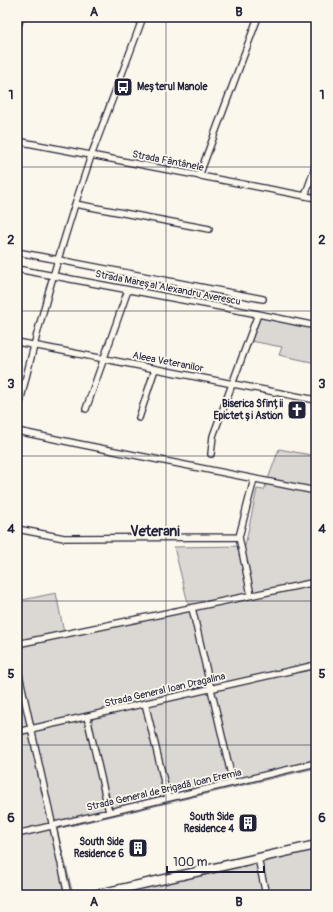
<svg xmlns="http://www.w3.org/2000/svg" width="333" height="912" font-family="Pangolin,sans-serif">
<rect width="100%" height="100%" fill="#fbf7ec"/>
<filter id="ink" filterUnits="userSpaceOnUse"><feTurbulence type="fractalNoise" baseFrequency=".025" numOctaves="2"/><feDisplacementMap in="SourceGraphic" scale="8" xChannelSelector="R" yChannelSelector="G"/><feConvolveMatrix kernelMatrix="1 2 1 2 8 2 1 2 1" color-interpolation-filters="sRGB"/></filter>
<g filter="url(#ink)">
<!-- green -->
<path fill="#dbd8d3" stroke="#7e7d87" d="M 260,317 L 316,329 L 316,363 L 279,355 L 282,347 L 251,341 Z
M 279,449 L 316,456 L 316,768 L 57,829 L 73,895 L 316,841 L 316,895 L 17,895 L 17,601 L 56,593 L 64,633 L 189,607 L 174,547 L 245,546 L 257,489 L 264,490 Z"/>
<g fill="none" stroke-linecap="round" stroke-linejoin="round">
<defs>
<path id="minor" d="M 17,29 L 21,17
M 17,141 L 316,198
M 199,176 L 258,17
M 305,196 L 316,165
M 75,204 L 209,229
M 17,252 L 263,299
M 17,269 L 258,314 L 316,326
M 17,342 L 316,400
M 86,409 L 128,290
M 17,415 C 37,328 62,241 91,156 C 108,110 126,64 143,17
M 139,418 L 155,369
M 17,431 L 79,444 L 316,491
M 211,454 L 213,436 L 258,314
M 17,529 L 64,538 L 239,537
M 251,595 L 239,537 L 254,479
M 192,608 L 233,783
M 17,644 L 316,582
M 17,665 L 68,895
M 145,703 L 168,798
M 87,717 L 109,812
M 17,732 L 316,665
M 17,834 L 316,763
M 258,858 L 266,895"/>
<path id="secondary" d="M 94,895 L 316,845"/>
</defs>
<!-- minor casing -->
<use href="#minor" stroke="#22223b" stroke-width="8"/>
<!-- secondary casing -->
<use href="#secondary" stroke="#22223b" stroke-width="11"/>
<!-- minor -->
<use href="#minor" stroke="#fbf7ec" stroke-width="5.5"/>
<!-- secondary -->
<use href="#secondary" stroke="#fbf7ec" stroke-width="8"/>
</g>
</g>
<!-- grid -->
<path fill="none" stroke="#22223b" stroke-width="1" stroke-opacity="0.55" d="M 166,17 L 166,895M 17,167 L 316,167M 17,311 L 316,311M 17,456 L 316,456M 17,601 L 316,601M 17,745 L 316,745"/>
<!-- icons -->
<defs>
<symbol id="bus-square" viewBox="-11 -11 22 22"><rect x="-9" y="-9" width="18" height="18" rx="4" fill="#22223b" stroke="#fbf7ec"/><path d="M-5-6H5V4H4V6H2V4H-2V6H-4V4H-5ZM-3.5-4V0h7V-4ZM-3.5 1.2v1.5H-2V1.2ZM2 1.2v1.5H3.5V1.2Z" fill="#fff"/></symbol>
<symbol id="church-square" viewBox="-11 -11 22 22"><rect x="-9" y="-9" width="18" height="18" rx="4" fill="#22223b" stroke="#fbf7ec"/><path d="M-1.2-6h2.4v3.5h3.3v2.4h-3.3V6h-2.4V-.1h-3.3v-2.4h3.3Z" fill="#fff"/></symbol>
<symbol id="building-square" viewBox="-11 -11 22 22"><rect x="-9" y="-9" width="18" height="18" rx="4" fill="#22223b" stroke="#fbf7ec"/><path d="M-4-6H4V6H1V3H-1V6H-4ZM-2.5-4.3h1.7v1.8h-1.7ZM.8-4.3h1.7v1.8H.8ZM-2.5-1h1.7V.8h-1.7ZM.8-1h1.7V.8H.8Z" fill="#fff"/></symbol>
</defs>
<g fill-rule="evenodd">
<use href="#bus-square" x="112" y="76" width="22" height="22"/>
<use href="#church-square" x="286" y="399" width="22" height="22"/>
<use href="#building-square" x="237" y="812" width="22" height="22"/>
<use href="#building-square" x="127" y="837" width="22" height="22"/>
</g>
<g text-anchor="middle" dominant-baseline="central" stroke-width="3.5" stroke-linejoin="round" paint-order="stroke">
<!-- poi labels -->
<g font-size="10" font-weight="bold" fill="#22223b" stroke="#fbf7ec" text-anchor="end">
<text x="137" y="87" text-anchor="start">Meșterul Manole</text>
<text x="283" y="404">Biserica Sfinții<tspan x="283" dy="12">Epictet și Astion</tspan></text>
<text x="234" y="817">South Side<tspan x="234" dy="12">Residence 4</tspan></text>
<text x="124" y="842">South Side<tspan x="124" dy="12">Residence 6</tspan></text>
</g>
<!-- street labels -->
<g font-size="10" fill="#22223b" stroke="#fbf7ec">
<text transform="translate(168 161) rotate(11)">Strada Fântânele</text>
<text transform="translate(168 288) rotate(11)">Strada Mareșal Alexandru Averescu</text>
<text transform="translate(168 362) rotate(11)">Aleea Veteranilor</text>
<text transform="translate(165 690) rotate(-13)">Strada General Ioan Dragalina</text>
<text transform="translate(164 790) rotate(-13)">Strada General de Brigadă Ioan Eremia</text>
</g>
<!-- district labels -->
<g font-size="14" font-weight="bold" fill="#22223b" stroke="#fbf7ec">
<text x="155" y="531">Veterani</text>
</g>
</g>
<!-- margin -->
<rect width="333" height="912" fill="none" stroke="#fbf7ec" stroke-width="44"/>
<!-- scale -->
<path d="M167 866v6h97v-6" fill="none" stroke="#22223b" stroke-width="2"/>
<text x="173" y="866" font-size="12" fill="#22223b" stroke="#fbf7ec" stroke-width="3" paint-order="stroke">100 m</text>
<rect x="22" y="22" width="289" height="868" fill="none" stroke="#22223b" stroke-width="1.5"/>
<g font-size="13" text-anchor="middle" font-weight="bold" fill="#22223b">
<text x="94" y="16">A</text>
<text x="239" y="16">B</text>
<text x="11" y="99">1</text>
<text x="322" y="99">1</text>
<text x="11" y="244">2</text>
<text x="322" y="244">2</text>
<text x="11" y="388">3</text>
<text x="322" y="388">3</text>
<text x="11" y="533">4</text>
<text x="322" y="533">4</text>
<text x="11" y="678">5</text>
<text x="322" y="678">5</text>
<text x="11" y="822">6</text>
<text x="322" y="822">6</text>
<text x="94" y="906">A</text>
<text x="239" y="906">B</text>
</g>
</svg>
